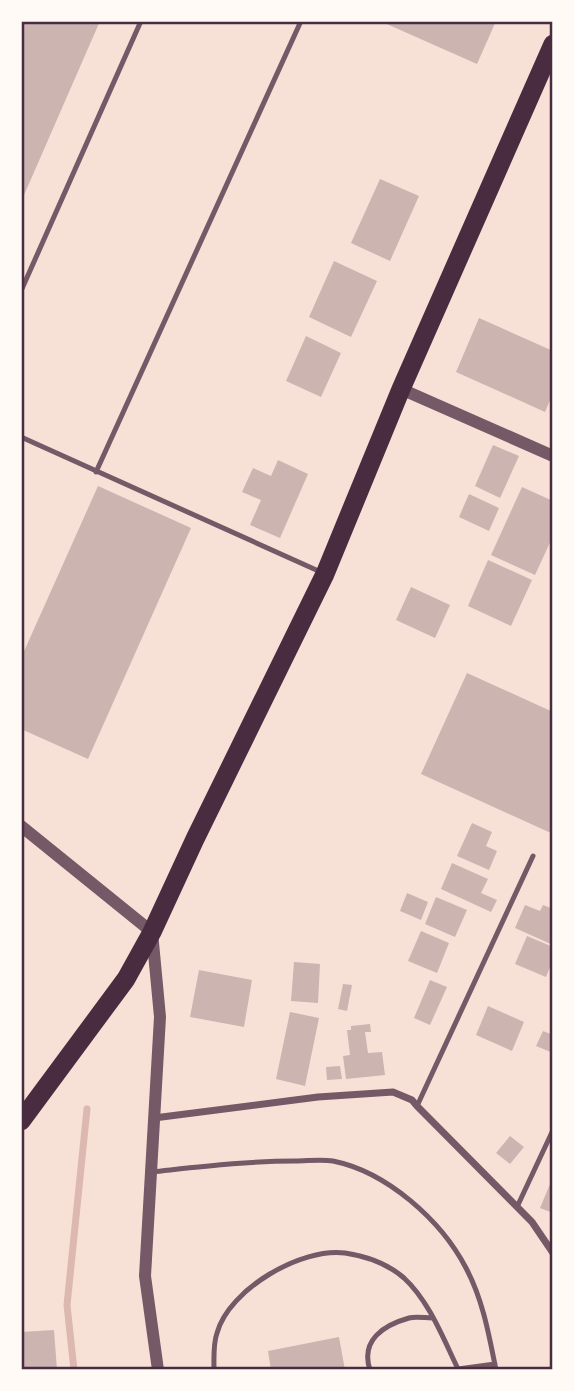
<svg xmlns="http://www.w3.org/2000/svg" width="574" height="1391" font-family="'Fira Sans',sans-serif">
<rect width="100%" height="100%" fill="#f7e1d7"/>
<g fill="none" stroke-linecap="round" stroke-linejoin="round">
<!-- stream -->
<path stroke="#dcb8b0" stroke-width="7" d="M 74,1370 L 67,1305 L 87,1109"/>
</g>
<!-- building -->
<path fill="#ccb4b1" d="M 21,21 L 100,21 L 21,202 Z
M 380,21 L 496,21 L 477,64 Z
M 380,179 L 419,196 L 390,261 L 351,243 Z
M 334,261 L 377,281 L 351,337 L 309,317 Z
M 479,318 L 553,351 L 553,393 L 545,412 L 456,372 Z
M 306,336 L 341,353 L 321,397 L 286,381 Z
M 493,445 L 519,456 L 500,498 L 475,486 Z
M 278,460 L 308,474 L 280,538 L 250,525 L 261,500 L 242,492 L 253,468 L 271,476 Z
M 98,486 L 191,528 L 88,759 L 21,729 L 21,658 Z
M 522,487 L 553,501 L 553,536 L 535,575 L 491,555 Z
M 469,494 L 499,508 L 489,531 L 459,517 Z
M 488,560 L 532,580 L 511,626 L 468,606 Z
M 411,587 L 450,605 L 435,638 L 396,620 Z
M 467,673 L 553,712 L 553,834 L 421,774 Z
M 472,823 L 492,832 L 486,846 L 497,851 L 489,870 L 457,856 Z
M 452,863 L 488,879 L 481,893 L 497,900 L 491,912 L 441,889 Z
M 407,893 L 428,902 L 421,920 L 400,911 Z
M 436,897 L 467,910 L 455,937 L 425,924 Z
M 525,905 L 540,911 L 543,905 L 553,909 L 553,945 L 515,928 Z
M 421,931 L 449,943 L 437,973 L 408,961 Z
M 527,936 L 553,947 L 553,960 L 546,977 L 515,964 Z
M 294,962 L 320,964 L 318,1003 L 291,1001 Z
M 199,970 L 252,980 L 244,1027 L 190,1017 Z
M 430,980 L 447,987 L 430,1025 L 414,1018 Z
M 343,984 L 352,985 L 347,1011 L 338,1009 Z
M 488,1006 L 524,1022 L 512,1051 L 476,1035 Z
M 290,1012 L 319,1018 L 305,1086 L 276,1079 Z
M 370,1024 L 371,1032 L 365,1032 L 368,1053 L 382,1052 L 385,1075 L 346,1079 L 343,1056 L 350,1055 L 347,1030 L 351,1030 L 351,1026 Z
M 543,1031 L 553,1035 L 553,1053 L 536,1046 Z
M 340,1066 L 342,1079 L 327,1080 L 326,1067 Z
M 510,1136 L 524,1147 L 510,1164 L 496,1153 Z
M 553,1177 L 553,1213 L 540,1208 Z
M 54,1330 L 57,1370 L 21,1370 L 21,1332 Z
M 339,1337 L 345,1370 L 271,1370 L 268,1351 Z"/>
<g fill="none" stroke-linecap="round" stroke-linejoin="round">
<!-- service -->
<path stroke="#755966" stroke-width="5" d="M 21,291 L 141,21
M 21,437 L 323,573
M 96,472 L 301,21
M 417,1106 L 533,856
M 152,1172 C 199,1167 247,1161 295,1161 C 307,1161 321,1159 333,1161 C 387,1172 441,1220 466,1268 C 483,1300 489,1335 496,1370
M 517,1207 L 553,1130
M 214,1370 C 214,1359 213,1344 217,1333 C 229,1289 302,1247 345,1253 C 365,1256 388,1264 404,1278 C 429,1301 443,1338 458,1369 L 495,1364
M 370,1370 C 360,1340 384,1325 409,1318 C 416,1316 425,1318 432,1318"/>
<!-- minor -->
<path stroke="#755966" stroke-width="7" d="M 154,1118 L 318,1097 L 393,1092 L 412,1100 L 417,1106 L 532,1222 L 553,1253"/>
<!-- tertiary -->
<path stroke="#755966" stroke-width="12" d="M 401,389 L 553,456
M 21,826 L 152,932 L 160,1017 L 145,1276 L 158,1370"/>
<!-- trunk -->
<path stroke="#4a2c40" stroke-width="19" d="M 21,1121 L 126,979 L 152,932 L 195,839 L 325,574 L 401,389 L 553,44"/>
</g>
<!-- border -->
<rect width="574" height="1391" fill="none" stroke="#fffaf5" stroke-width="46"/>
<rect x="23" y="23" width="528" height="1345" fill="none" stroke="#4a2c40" stroke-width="2.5"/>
</svg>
